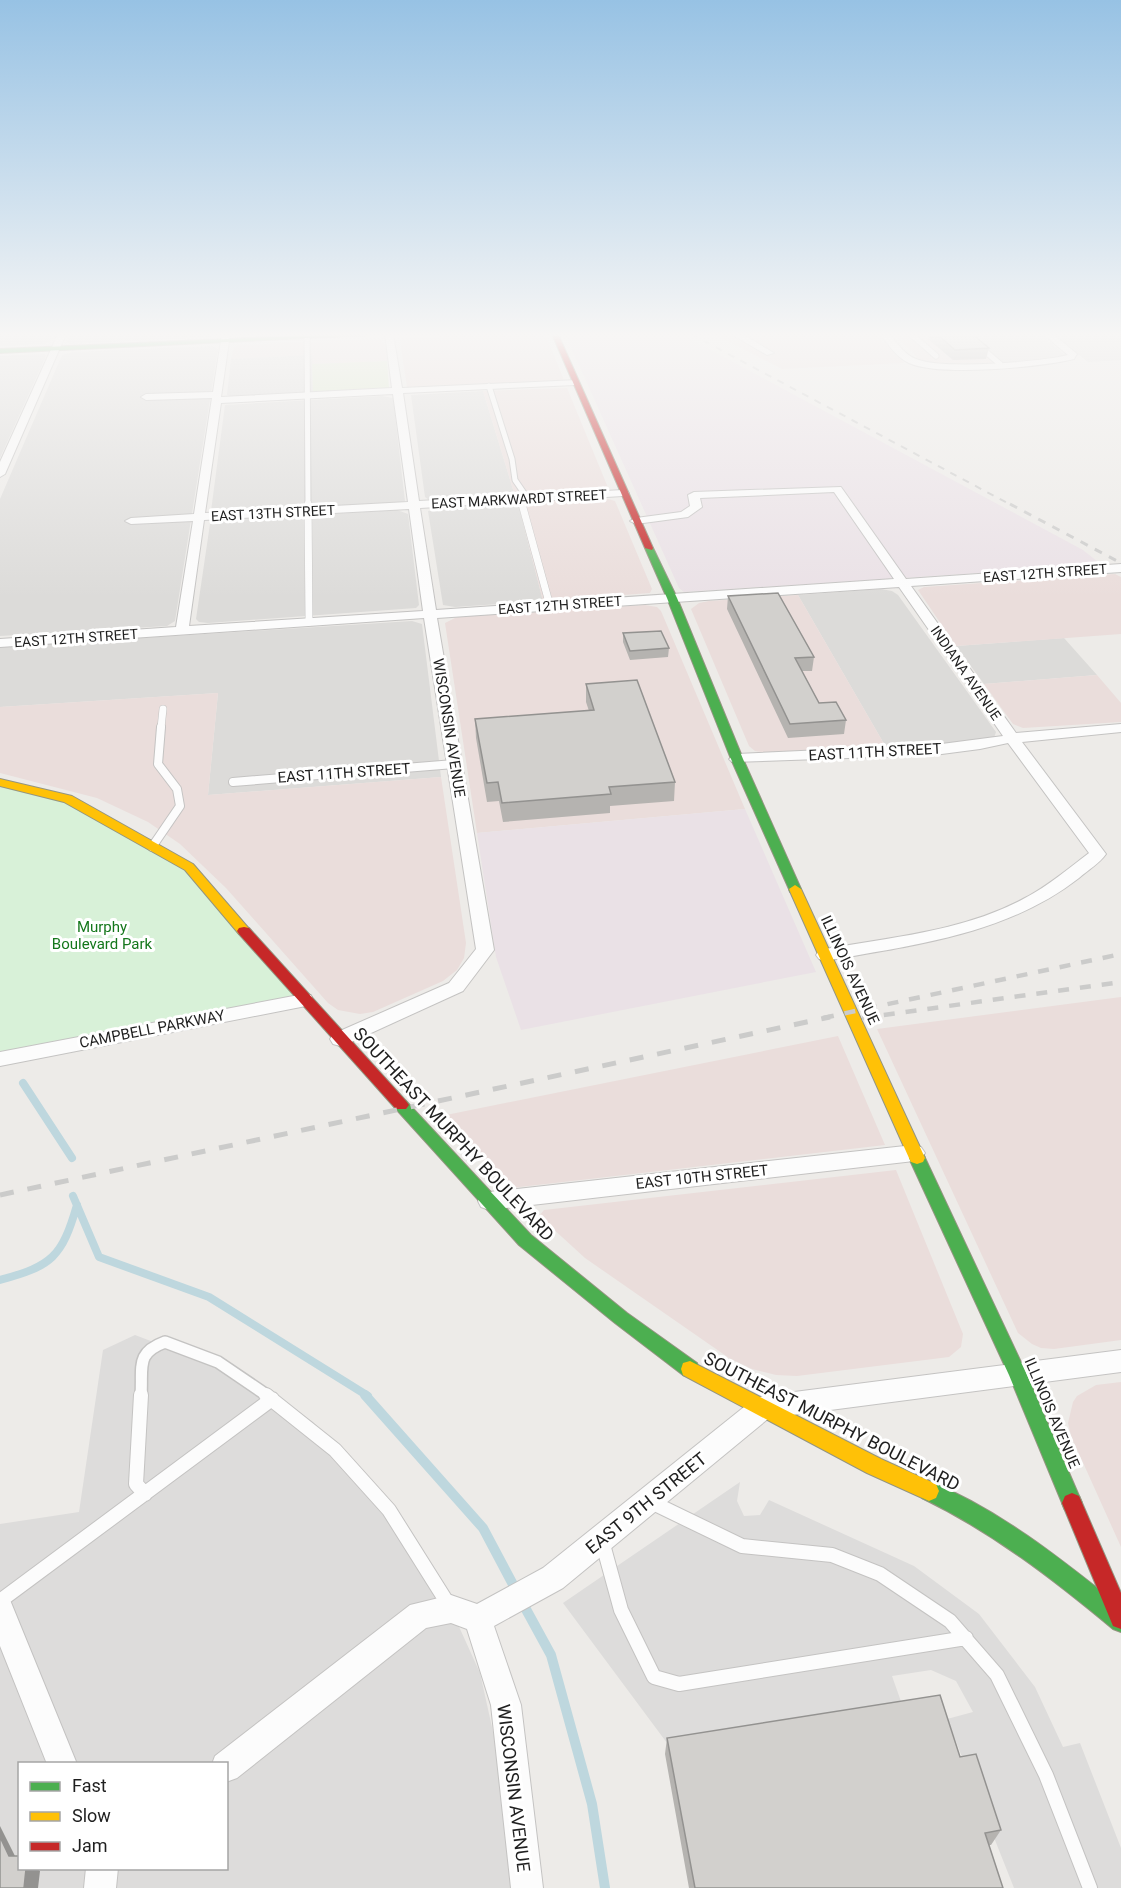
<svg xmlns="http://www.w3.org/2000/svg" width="1121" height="1888" font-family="Roboto,sans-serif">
<rect width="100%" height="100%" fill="#edebe8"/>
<!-- residential -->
<path fill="#dcdbd9" d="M 0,334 L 56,334 L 53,340 L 44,344 L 0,346 Z
M 70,334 L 219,334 L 211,337 L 70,344 L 66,342 Z
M 968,334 L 1040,334 L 1065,355 L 1055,359 L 1002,363 Z
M 1053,334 L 1121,334 L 1121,360 L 1088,362 Z
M 212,346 L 218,349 L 175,621 L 167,626 L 0,636 L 0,499 L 62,355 L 73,352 Z
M 44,354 L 46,356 L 0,458 L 0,356 Z
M 483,391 L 515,496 L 429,500 L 425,497 L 411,395 Z
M 382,396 L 393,398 L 405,501 L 398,503 L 216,513 L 211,511 L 225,405 Z
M 518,503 L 543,601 L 455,607 L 443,605 L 428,511 Z
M 397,510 L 408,514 L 419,605 L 416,608 L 208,623 L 199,622 L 196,619 L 210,524 L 220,521 Z
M 881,589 L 892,591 L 898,595 L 996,732 L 994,738 L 971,743 L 887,749 L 798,595 Z
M 412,621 L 422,624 L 441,777 L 208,795 L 218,693 L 0,707 L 0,647 Z
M 1064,638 L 1097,675 L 984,684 L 956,646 Z"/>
<!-- commercial -->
<path fill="#eadddb" d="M 479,334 L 545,334 L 564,380 L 407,387 L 401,348 L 402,339 Z
M 714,334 L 876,334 L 904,363 L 782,369 Z
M 890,334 L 968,334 L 1002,363 L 934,365 L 915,359 L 917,357 L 899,339 Z
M 378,339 L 382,340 L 386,348 L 387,361 L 312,364 L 312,355 L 231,359 L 234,347 L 240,345 Z
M 567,388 L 609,490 L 515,496 L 483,391 Z
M 605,498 L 615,501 L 652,589 L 650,593 L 543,601 L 518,503 Z
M 1115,574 L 1121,577 L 1121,634 L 956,646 L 918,590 L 924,587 Z
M 798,595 L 887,749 L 768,753 L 755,751 L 749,746 L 691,609 L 699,603 L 709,601 Z
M 645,605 L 657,607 L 661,611 L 745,809 L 477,833 L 445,623 L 457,617 Z
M 1097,675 L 1121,703 L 1121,722 L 1023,728 L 1013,724 L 984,684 Z
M 218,693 L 208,795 L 441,777 L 466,943 L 464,958 L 457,970 L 443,981 L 373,1012 L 360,1014 L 338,1010 L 328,1003 L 226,888 L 180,844 L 148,822 L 97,798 L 0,773 L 0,707 Z
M 1121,997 L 1121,1340 L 1054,1349 L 1041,1348 L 1032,1344 L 1018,1333 L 877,1029 Z
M 838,1036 L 885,1145 L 511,1188 L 446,1115 Z
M 896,1170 L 963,1334 L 961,1347 L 949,1357 L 797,1376 L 776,1375 L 752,1369 L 729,1358 L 585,1258 L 539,1216 L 544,1210 Z
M 1121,1382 L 1121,1547 L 1071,1436 L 1068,1423 L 1073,1402 L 1077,1396 L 1096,1385 Z"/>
<!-- industrial -->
<path fill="#eae1e6" d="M 565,334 L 681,334 L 1083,550 L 1102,565 L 684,592 L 679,588 Z
M 745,809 L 816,972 L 521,1030 L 496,957 L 477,833 Z"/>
<!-- religious -->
<path fill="#dbdad9" d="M 312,355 L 313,393 L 234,397 L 227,395 L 231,359 Z"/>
<!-- grass -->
<path fill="#dae8c9" d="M 387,361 L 389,388 L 313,393 L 312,364 Z"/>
<!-- park -->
<path fill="#d8f1d8" d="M 0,782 L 68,799 L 189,867 L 304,1000 L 0,1059 Z"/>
<!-- parking -->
<path fill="#dddcdb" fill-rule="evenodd" d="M 135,1335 L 258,1382 L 313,1422 L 397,1512 L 451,1609 L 480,1673 L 521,1858 L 524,1888 L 0,1888 L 0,1524 L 79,1512 L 103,1350 ZM 20,1764 L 226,1764 L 226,1868 L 20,1868 Z
M 740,1482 L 737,1501 L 744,1516 L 760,1515 L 769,1500 L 914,1566 L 979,1614 L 1035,1687 L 1063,1747 L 1080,1743 L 1121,1848 L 1121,1888 L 1014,1888 L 947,1719 L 973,1712 L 956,1681 L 931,1670 L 892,1676 L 904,1710 L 667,1743 L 563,1603 Z"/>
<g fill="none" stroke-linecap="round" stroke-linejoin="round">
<!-- stream-far1 -->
<path stroke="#bed7de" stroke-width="8" d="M 23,1083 L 72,1158
M 73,1196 L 99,1257 L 209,1297 L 368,1396
M 0,1280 C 52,1266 62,1257 77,1205"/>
<!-- stream -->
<path stroke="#bed7de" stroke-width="10" d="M 365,1395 L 483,1528 L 517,1592
M 522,1602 L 551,1655 L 592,1804 L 605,1888"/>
<defs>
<path id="lane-far4" d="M 307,334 L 308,506
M 911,334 L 936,356
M 965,334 L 1000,364
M 489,386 L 512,459 L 515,480 L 528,499
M 521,499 L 523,506"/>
<path id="lane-far3" d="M 308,504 L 309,622
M 522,504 L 550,606
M 161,728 L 163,709"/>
<path id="lane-far2" d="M 233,782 L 454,764
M 152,847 L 180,806 L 177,789 L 158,764 L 161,727"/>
<path id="lane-far1" d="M 141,1396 C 143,1367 135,1353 165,1342 L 218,1362 L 268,1396"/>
<path id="lane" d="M 141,1395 L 136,1484 L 145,1494
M 266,1395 L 335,1450 L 389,1510 L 450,1607
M 651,1502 L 742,1546 L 832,1555 L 880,1574 L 950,1621 L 997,1675 L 1046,1775 L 1090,1888
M 598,1544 L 604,1548 L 621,1610 L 654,1677 L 679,1684 L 966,1638
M 0,1601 L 272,1399"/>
<path id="street" d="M 58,334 L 66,334 L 5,474 L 0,477 L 0,462 Z
M 222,334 L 230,334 L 221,397 L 392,388 L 385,334 L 393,334 L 402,388 L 578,380 L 578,384 L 575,385 L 403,393 L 419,501 L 623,490 L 629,493 L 623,496 L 420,508 L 436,610 L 894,579 L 834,492 L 700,498 L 702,507 L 688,517 L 636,524 L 630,521 L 636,518 L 681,512 L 690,506 L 688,495 L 694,492 L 841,487 L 906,579 L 1121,564 L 1121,572 L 911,586 L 1016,733 L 1121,724 L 1121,732 L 1022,742 L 1106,854 C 1100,863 1088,870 1079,878 C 1006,935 913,945 825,961 L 819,959 L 816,955 L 819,951 L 825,949 C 892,937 965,931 1025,898 C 1048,886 1068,869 1089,853 L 1008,743 L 980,749 L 934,755 L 732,762 L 729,759 L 737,754 L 934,745 L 1003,736 L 899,587 L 437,618 L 494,950 L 463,991 L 347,1044 L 340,1046 L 333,1044 L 330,1039 L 333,1034 L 449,983 L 476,949 L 424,618 L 0,647 L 0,639 L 176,627 L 193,521 L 131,524 L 125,521 L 131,518 L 194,514 L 212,398 L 146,400 L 141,397 L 146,394 L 213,392 ZM 393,394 L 408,502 L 205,513 L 221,403 ZM 409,509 L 423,611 L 189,626 L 204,520 Z
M 731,334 L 742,334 L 774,353 L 767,355 Z
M 880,334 L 889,334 C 897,343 905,355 916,359 C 941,370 1040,362 1068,355 L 1043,334 L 1053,334 L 1077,354 L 1074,359 C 1041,367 940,377 909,363 C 897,358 888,344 880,334 Z
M 304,994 L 311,995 L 313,1000 L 311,1005 L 0,1066 L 0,1052 Z
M 914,1145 L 921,1147 L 925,1153 L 921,1159 L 914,1161 L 489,1210 L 481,1207 L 478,1201 L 481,1195 L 489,1192 Z
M 1121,1350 L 1121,1372 L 769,1418 L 563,1588 L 494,1626 L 521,1705 L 543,1888 L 511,1888 L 491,1705 L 467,1629 L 451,1623 L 426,1628 L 237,1778 L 226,1782 L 226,1764 L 212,1764 L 215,1756 L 410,1605 L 451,1595 L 477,1604 L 543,1568 L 754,1399 L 763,1396 Z
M 0,1596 L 10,1600 L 77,1764 L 47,1764 L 0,1646 Z
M 86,1868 L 118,1868 L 116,1888 L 84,1888 Z"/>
<path id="fast" d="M 338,334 L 389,334 L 0,353 L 0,349 Z
M 649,545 L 653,548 L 677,598 L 743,759 L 801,889 L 800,892 L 790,892 L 789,889 L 731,759 L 667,598 L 645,548 Z
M 401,1099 L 406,1101 L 531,1235 L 627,1313 L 697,1363 L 699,1369 L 697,1375 L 690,1377 L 683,1375 L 615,1323 L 519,1245 L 396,1109 L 393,1105 L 396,1101 Z
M 917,1152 L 923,1154 L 925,1158 L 1027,1375 L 1082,1503 L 1079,1510 L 1072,1513 L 1065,1510 L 1009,1375 L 909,1158 L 911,1154 Z
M 929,1481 C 1000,1510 1062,1560 1121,1607 L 1121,1632 L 1113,1629 C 1053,1579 992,1532 922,1498 L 919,1491 L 922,1484 Z"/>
<path id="slow" d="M 0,779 L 72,796 L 193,864 L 251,931 L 249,934 L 239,934 L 185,870 L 64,802 L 0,786 Z
M 795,885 L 801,889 L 925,1158 L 923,1162 L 917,1164 L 911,1162 L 909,1158 L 789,889 Z
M 690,1361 L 881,1459 L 936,1484 L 939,1491 L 936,1498 L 929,1501 L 867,1473 L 683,1375 L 681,1369 L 683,1363 Z"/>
<path id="jam" d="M 552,334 L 558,334 L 653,548 L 652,550 L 645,548 Z
M 244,927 L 249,928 L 406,1101 L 409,1105 L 406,1109 L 396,1109 L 239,934 L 237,931 L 239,928 Z
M 1072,1493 L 1079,1496 L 1121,1593 L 1121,1629 L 1113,1626 L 1062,1503 L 1065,1496 Z"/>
</defs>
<!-- lane-far4 casing -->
<use href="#lane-far4" stroke="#c4c3c2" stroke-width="7"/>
<!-- lane-far3 casing -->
<use href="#lane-far3" stroke="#c4c3c2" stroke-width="8"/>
<!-- lane-far2 casing -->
<use href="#lane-far2" stroke="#c4c3c2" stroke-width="10"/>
<!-- lane-far1 casing -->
<use href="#lane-far1" stroke="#c4c3c2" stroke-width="14"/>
<!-- lane casing -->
<use href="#lane" stroke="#c4c3c2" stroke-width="16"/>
<!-- street casing -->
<use href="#street" stroke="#c4c3c2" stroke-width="2"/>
<!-- fast casing -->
<use href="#fast" stroke="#949581" stroke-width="2"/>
<!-- slow casing -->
<use href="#slow" stroke="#949581" stroke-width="2"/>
<!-- jam casing -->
<use href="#jam" stroke="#949581" stroke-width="2"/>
<!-- lane-far4 -->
<use href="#lane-far4" stroke="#fcfcfc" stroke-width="5"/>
<!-- lane-far3 -->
<use href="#lane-far3" stroke="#fcfcfc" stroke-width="7"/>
<!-- lane-far2 -->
<use href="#lane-far2" stroke="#fcfcfc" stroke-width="8"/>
<!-- lane-far1 -->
<use href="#lane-far1" stroke="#fcfcfc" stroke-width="11"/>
<!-- lane -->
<use href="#lane" stroke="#fcfcfc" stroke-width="14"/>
<!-- street -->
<use href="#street" fill="#fcfcfc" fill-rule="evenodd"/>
<!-- fast -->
<use href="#fast" fill="#4caf50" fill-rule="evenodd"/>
<!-- slow -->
<use href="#slow" fill="#ffc107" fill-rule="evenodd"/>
<!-- jam -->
<use href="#jam" fill="#c62828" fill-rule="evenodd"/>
<!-- rail-far3 -->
<path stroke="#cbcbca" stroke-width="2" stroke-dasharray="7 7" stroke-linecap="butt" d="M 691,334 L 1013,506"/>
<!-- rail-far2 -->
<path stroke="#cbcbca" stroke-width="3" stroke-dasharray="8 8" stroke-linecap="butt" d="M 1010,504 L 1121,563"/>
<!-- rail-far1 -->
<path stroke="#cbcbca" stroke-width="4.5" stroke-dasharray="11 11" stroke-linecap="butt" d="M 823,1018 L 1121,954
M 862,1018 L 1121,982"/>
<!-- rail -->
<path stroke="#cbcbca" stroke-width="5" stroke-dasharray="14 14" stroke-linecap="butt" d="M 862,1018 L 872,1017
M 0,1195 L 830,1017"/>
</g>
<!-- wall -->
<path fill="#b5b3b0" d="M 929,334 L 972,334 L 989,348 L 986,359 L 953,360 L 928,339 Z
M 728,596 L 814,657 L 812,671 L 802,671 L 819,703 L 846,720 L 844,734 L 788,738 L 727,609 Z
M 623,633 L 669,648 L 668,657 L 630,660 L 623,642 Z
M 586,684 L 675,782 L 674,801 L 610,806 L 610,813 L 503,822 L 499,801 L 487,802 L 476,738 L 475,719 L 589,711 L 586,702 Z
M 667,1738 L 960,1757 L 1001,1830 L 991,1845 L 989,1845 L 1003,1888 L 689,1888 L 665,1754 Z"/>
<!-- shaded-wall -->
<path fill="#939290" d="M 0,1826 L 20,1866 L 9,1856 L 0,1837 Z
M 26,1869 L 37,1869 L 40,1871 L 38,1888 L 24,1888 Z"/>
<!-- building -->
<path fill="#d2d0cd" stroke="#939290" stroke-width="1.5" d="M 937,334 L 972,334 L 989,348 L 955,350 Z
M 778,593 L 814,657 L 795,658 L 819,703 L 836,702 L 846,720 L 790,724 L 728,596 Z
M 661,631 L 669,648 L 630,651 L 623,633 Z
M 637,680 L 675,782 L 609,787 L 611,794 L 502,803 L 498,782 L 487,783 L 475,719 L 594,710 L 586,684 Z
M 940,1695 L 960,1757 L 976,1754 L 1001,1830 L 985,1833 L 1003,1888 L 695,1888 L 667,1738 Z
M 0,1837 L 9,1856 L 20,1856 L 20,1869 L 26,1869 L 24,1888 L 0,1888 Z"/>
<!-- sky -->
<linearGradient id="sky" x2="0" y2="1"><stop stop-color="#97c2e4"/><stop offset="0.56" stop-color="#f7f6f5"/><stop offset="1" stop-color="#f7f6f5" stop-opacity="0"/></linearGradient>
<rect width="1121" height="598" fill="url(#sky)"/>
<g text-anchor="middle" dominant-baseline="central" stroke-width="6" stroke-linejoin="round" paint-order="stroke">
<!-- far-street labels -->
<g font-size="14" fill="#1f1f1f" stroke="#fff">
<text transform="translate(519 499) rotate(-3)">EAST MARKWARDT STREET</text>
<text transform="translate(273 513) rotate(-3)">EAST 13TH STREET</text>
<text transform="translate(1045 573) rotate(-4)">EAST 12TH STREET</text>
<text transform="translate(560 605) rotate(-4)">EAST 12TH STREET</text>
<text transform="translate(76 638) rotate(-4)">EAST 12TH STREET</text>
<text transform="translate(966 673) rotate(55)">INDIANA AVENUE</text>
</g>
<!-- street labels -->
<g font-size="15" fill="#1f1f1f" stroke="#fff">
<text transform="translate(449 728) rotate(81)">WISCONSIN AVENUE</text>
<text transform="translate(875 752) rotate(-3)">EAST 11TH STREET</text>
<text transform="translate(344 773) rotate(-4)">EAST 11TH STREET</text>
<text transform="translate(850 970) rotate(65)">ILLINOIS AVENUE</text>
<text transform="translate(152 1029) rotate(-11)">CAMPBELL PARKWAY</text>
<text transform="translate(702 1177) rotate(-6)">EAST 10TH STREET</text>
<text transform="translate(1052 1413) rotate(67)">ILLINOIS AVENUE</text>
</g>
<!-- park labels -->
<g font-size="15" fill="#14771b" stroke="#fff">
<text x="102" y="927">Murphy<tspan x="102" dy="17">Boulevard Park</tspan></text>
</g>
<!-- near-street labels -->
<g font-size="18" fill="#1f1f1f" stroke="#fff">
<text transform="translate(454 1134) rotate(47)">SOUTHEAST MURPHY BOULEVARD</text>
<text transform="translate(832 1421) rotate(27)">SOUTHEAST MURPHY BOULEVARD</text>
<text transform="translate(646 1503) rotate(-39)">EAST 9TH STREET</text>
<text transform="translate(514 1788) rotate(83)">WISCONSIN AVENUE</text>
</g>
</g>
<!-- legend -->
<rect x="18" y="1762" width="210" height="108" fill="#ffffff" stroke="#a5a5a5" stroke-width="1.5"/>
<rect x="30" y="1782" width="30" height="9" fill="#4caf50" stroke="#a5a5a5" stroke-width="1.5"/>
<text x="72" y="1792" font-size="18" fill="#1f1f1f">Fast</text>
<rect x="30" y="1812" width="30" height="9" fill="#ffc107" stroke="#a5a5a5" stroke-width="1.5"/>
<text x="72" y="1822" font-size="18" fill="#1f1f1f">Slow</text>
<rect x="30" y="1842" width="30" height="9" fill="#c62828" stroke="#a5a5a5" stroke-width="1.5"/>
<text x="72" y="1852" font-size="18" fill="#1f1f1f">Jam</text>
</svg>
